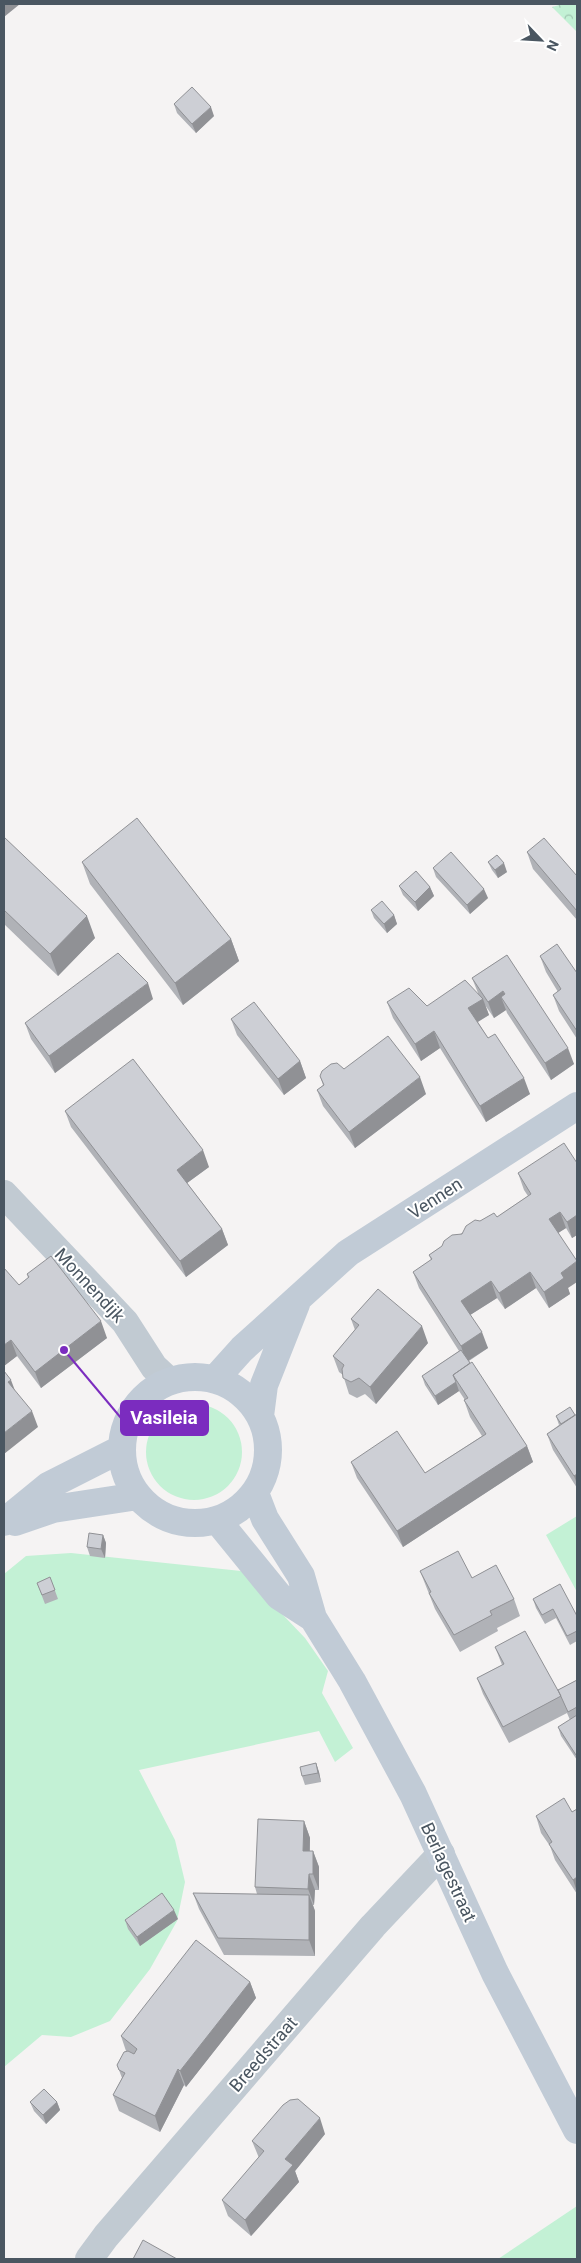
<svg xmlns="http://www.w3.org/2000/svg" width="581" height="2263" font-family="Roboto,sans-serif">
<defs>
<pattern id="forest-crowns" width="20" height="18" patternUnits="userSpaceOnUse" patternTransform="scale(1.25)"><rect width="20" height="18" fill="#c3f1d5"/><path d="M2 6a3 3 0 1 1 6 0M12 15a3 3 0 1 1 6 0" fill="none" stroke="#a0c6b0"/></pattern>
</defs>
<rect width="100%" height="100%" fill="#f5f3f3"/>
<!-- grass -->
<path fill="#c3f1d5" d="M146 1452a48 48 0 1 1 96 0a48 48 0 1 1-96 0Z
M 577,1516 L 577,1592 L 546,1535 Z
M 71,1553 L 241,1571 L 305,1638 L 328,1671 L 322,1693 L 353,1748 L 335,1762 L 319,1731 L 139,1770 L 175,1840 L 185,1882 L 177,1921 L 150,1969 L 110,2021 L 71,2037 L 42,2035 L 4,2067 L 4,1574 L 26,1556 Z
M 577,2206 L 577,2259 L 498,2259 Z"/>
<!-- forest -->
<path fill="url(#forest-crowns)" d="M 563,4 L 577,4 L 577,32 L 552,7 Z"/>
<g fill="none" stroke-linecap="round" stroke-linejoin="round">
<!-- street -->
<path stroke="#c1cad2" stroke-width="28" d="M 4,1194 L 125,1322 L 154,1367 L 169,1381
M 89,2259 L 106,2236 L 373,1926 L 441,1854"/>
<!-- secondary -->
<path stroke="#c1cbd6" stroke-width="28" d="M122 1450a73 73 0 1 1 146 0a73 73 0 1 1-146 0Z
M 215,1379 L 242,1349 L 348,1253 L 577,1106
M 260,1416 L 264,1385 L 296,1304
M 255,1493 L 265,1519 L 301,1576 L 313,1618 L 352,1681 L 413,1794 L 495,1973 L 577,2130
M 217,1520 L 279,1596 L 313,1618
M 4,1522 L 48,1486 L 121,1449
M 15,1522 L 53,1509 L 138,1496"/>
</g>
<!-- wall -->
<path fill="#b0b2b7" d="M 174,104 L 214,116 L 196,133 L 177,113 Z
M 4,837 L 95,938 L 58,976 L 4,924 Z
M 527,852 L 577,876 L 577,920 L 533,869 Z
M 82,862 L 231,939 L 239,961 L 183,1005 L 90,884 Z
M 488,862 L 507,872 L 498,878 L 492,870 Z
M 433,868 L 488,898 L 470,914 L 436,877 Z
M 399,886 L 430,887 L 434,896 L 418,911 L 403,895 Z
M 371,910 L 394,915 L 397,924 L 387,933 L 374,918 Z
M 507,955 L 574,1064 L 551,1080 L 507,1013 L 506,1010 L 494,1018 L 485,1005 L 489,1015 L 478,1022 L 488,1038 L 530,1094 L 486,1122 L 440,1048 L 421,1061 L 393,1018 L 387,1002 L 427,1006 L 478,993 L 472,978 Z
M 540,956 L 577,973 L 577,1039 L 559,1011 L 553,995 L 558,992 L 546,972 Z
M 153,999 L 55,1073 L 31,1039 L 25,1023 Z
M 231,1019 L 300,1061 L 306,1078 L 284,1095 L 237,1035 Z
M 344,1069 L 426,1094 L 355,1148 L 323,1106 L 317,1090 L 323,1085 L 320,1076 Z
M 65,1111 L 209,1167 L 187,1183 L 222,1229 L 228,1245 L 186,1277 L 71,1127 Z
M 577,1163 L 577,1235 L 572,1238 L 566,1228 L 558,1233 L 568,1288 L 570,1294 L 549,1308 L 536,1288 L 505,1309 L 497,1298 L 470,1315 L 488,1348 L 469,1361 L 527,1446 L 533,1462 L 403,1547 L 357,1478 L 351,1462 L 425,1473 L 482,1436 L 470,1417 L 464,1400 L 465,1400 L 459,1391 L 438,1405 L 425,1385 L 422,1376 L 459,1351 L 419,1288 L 413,1272 L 431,1260 L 429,1255 L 480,1221 L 497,1217 L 528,1196 L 524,1190 L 518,1173 Z
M 27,1274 L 107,1338 L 41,1388 L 17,1356 L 4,1366 L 19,1285 L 28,1278 Z
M 351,1319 L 428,1343 L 376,1404 L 365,1394 L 357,1398 L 349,1394 L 343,1375 L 339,1372 L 333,1356 L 355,1330 Z
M 577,1414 L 577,1488 L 553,1450 L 547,1434 L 559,1425 L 556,1416 L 575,1415 Z
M 103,1535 L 106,1543 L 105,1558 L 90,1556 L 87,1547 Z
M 420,1571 L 472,1578 L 514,1599 L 520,1616 L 497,1628 L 498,1631 L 460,1652 L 435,1609 Z
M 50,1577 L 58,1599 L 45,1604 L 37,1583 Z
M 533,1599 L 577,1616 L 577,1641 L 570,1645 L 556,1618 L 545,1624 L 536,1608 Z
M 495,1647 L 558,1690 L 577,1680 L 577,1760 L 561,1736 L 558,1727 L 570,1720 L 567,1713 L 509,1743 L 483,1694 L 477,1678 L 502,1665 Z
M 316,1763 L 319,1772 L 321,1782 L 305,1785 L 302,1776 Z
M 577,1809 L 577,1894 L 555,1860 L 550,1846 L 541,1833 L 536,1816 L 572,1812 Z
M 304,1821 L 310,1838 L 310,1851 L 313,1851 L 319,1867 L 319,1890 L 315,1890 L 314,1905 L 313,1905 L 315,1911 L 315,1956 L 224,1955 L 199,1909 L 193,1893 L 257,1894 L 255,1887 Z
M 178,1919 L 140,1946 L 128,1929 L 125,1920 Z
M 250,1982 L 256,1998 L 186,2087 L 184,2085 L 160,2132 L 119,2111 L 113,2095 L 122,2078 L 117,2065 L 126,2051 L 121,2036 Z
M 30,2102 L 57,2102 L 60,2110 L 46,2124 L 34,2111 Z
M 325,2134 L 295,2171 L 299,2182 L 251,2236 L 228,2216 L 222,2200 L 259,2158 L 252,2141 Z"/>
<!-- shaded-wall -->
<path fill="#909195" d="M 4,4 L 20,4 L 4,17 Z
M 211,107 L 214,116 L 196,133 L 192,124 Z
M 504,863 L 507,872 L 498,878 L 495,870 Z
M 430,887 L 434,896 L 418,911 L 415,902 Z
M 484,889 L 488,898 L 470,914 L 467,905 Z
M 394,915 L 397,924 L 387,933 L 384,924 Z
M 87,916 L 95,938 L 58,976 L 50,954 Z
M 231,939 L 239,961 L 183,1005 L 175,983 Z
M 148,983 L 153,999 L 55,1073 L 49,1056 Z
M 503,991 L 509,1007 L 501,997 L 506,1010 L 494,1018 L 488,1002 Z
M 483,999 L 489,1015 L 474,1024 L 468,1008 Z
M 434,1031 L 440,1048 L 421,1061 L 415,1044 Z
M 568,1048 L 574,1064 L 551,1080 L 545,1063 Z
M 300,1061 L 306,1078 L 284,1095 L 278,1079 Z
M 420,1077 L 426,1094 L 355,1148 L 349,1132 Z
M 524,1078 L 530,1094 L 486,1122 L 480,1106 Z
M 203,1150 L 209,1167 L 183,1186 L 177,1170 Z
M 560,1212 L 566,1228 L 555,1235 L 549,1219 Z
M 577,1215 L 577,1235 L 572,1238 L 567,1222 Z
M 222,1229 L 228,1245 L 186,1277 L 180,1261 Z
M 577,1261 L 577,1282 L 568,1288 L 570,1294 L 549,1308 L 544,1292 L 561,1273 Z
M 530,1272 L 536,1288 L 505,1309 L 499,1293 Z
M 491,1281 L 497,1298 L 467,1317 L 461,1301 Z
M 101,1321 L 107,1338 L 41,1388 L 35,1372 Z
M 422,1326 L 428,1343 L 376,1404 L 370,1387 Z
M 482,1332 L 488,1348 L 466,1362 L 461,1346 Z
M 11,1340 L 17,1356 L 4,1366 L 4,1345 Z
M 11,1380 L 17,1396 L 8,1382 Z
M 456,1382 L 459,1391 L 438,1405 L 435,1396 Z
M 32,1411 L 38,1427 L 4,1454 L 4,1433 Z
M 527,1446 L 533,1462 L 403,1547 L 397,1531 Z
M 577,1474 L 577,1484 L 574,1476 Z
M 103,1535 L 106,1543 L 105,1558 L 101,1549 Z
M 316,1763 L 319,1772 L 321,1782 L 318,1773 Z
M 304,1821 L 310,1838 L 309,1867 L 303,1851 Z
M 313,1851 L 319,1867 L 319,1890 L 313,1874 Z
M 309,1874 L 315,1890 L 314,1905 L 308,1889 Z
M 577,1877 L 577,1892 L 573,1880 Z
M 309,1895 L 315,1911 L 315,1956 L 309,1940 Z
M 174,1910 L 178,1919 L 140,1946 L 137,1937 Z
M 250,1982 L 256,1998 L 186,2087 L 180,2071 Z
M 178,2069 L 184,2085 L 160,2132 L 155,2116 Z
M 57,2102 L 60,2110 L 46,2124 L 43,2115 Z
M 320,2118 L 325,2134 L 295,2171 L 299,2182 L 251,2236 L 245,2220 L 285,2159 Z"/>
<!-- building -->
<path fill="#cdcfd5" stroke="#909195" d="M 192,87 L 211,107 L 192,124 L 174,104 Z
M 137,818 L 231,939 L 175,983 L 82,862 Z
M 4,837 L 87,916 L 50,954 L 4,910 Z
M 544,838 L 577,876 L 577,911 L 527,852 Z
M 451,852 L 484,889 L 467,905 L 433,868 Z
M 497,855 L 504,863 L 495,870 L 488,862 Z
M 416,871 L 430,887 L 415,902 L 399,886 Z
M 382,901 L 394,915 L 384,924 L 371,910 Z
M 557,944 L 577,973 L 577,1031 L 553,995 L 561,989 L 540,956 Z
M 118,953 L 148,983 L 49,1056 L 25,1023 Z
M 507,955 L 568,1048 L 545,1063 L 501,997 L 505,994 L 503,991 L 488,1002 L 472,978 Z
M 465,980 L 483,999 L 468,1008 L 488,1038 L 495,1034 L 524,1078 L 480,1106 L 434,1031 L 415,1044 L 387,1002 L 409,988 L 427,1006 Z
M 254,1002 L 300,1061 L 278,1079 L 231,1019 Z
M 388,1036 L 420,1077 L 349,1132 L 317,1090 L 324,1085 L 320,1076 L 322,1071 L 331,1064 L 337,1063 L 344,1069 Z
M 133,1059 L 203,1150 L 177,1170 L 222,1229 L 180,1261 L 65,1111 Z
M 564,1143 L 577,1163 L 577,1215 L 567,1222 L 560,1212 L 549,1219 L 577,1261 L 561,1273 L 564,1278 L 544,1292 L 530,1272 L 499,1293 L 491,1281 L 461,1301 L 482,1332 L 461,1346 L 413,1272 L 432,1259 L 429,1255 L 442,1246 L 444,1241 L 452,1235 L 462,1234 L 466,1226 L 475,1220 L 480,1221 L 494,1213 L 497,1217 L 531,1194 L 518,1173 Z
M 51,1256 L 101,1321 L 35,1372 L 11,1340 L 4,1345 L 4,1268 L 19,1285 L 29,1277 L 27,1274 Z
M 378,1289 L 422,1326 L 370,1387 L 359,1378 L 351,1382 L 343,1378 L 342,1369 L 344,1365 L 333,1356 L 359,1325 L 351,1319 Z
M 461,1350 L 470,1363 L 453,1375 L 456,1382 L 435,1396 L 422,1376 Z
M 472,1362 L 527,1446 L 397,1531 L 351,1462 L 397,1431 L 425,1473 L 486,1434 L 464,1400 L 468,1398 L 453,1375 Z
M 4,1371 L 11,1380 L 8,1382 L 32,1411 L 4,1433 Z
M 570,1407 L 575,1415 L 561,1424 L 556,1416 Z
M 577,1414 L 577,1474 L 574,1476 L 547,1434 Z
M 89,1533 L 103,1535 L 101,1549 L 87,1547 Z
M 458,1551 L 472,1578 L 496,1565 L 514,1599 L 490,1611 L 492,1615 L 454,1635 L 429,1593 L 431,1592 L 420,1571 Z
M 50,1577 L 55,1590 L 42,1595 L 37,1583 Z
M 560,1584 L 577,1616 L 577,1631 L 567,1636 L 553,1609 L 542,1615 L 533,1599 Z
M 525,1631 L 561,1696 L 503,1727 L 477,1678 L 504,1664 L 495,1647 Z
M 577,1680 L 577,1707 L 568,1712 L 558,1690 Z
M 577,1715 L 577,1755 L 576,1755 L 558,1727 Z
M 316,1763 L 318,1773 L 302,1776 L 300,1767 Z
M 564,1798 L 572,1812 L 577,1809 L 577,1877 L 573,1880 L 549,1844 L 552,1842 L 536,1816 Z
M 258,1819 L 304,1821 L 303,1851 L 313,1851 L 313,1874 L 309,1874 L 308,1889 L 255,1887 Z
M 162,1893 L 174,1910 L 137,1937 L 125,1920 Z
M 193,1893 L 309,1895 L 309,1940 L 218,1938 Z
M 196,1940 L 250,1982 L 180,2071 L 178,2069 L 155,2116 L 113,2095 L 125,2073 L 119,2070 L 117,2065 L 124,2052 L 128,2051 L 134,2054 L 137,2049 L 121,2036 Z
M 44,2089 L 57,2102 L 43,2115 L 30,2102 Z
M 298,2099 L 320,2118 L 285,2159 L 293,2165 L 245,2220 L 222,2200 L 264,2151 L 252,2141 L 283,2105 L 290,2100 Z
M 143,2240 L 177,2259 L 133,2259 Z"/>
<g text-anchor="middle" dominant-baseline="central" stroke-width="4" stroke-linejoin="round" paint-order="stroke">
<!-- street labels -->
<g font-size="18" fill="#4a5661" stroke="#fff">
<text transform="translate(435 1198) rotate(-33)">Vennen</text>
<text transform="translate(90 1285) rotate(47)">Monnendijk</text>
<text transform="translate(449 1872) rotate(65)">Berlagestraat</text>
<text transform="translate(263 2054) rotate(-49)">Breedstraat</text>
</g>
</g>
<!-- callouts -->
<path fill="none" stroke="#7b2cbf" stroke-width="2" d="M64 1350L121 1418"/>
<circle fill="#7b2cbf" stroke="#fff" stroke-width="2" cx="64" cy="1350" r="5"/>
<rect fill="#7b2cbf" stroke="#7b2cbf" stroke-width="2" x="121" y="1401" width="87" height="34" rx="5"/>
<g font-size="19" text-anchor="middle" font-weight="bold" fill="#fff">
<text x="164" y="1424">Vasileia</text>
</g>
<!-- border -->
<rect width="581" height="2263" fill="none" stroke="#4a5661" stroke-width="10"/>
<!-- north arrow -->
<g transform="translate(541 40) rotate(115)" stroke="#ffffff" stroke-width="4" paint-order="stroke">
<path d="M0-4L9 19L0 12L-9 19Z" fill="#4a5661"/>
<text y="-8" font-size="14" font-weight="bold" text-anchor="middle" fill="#4a5661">N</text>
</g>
</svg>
